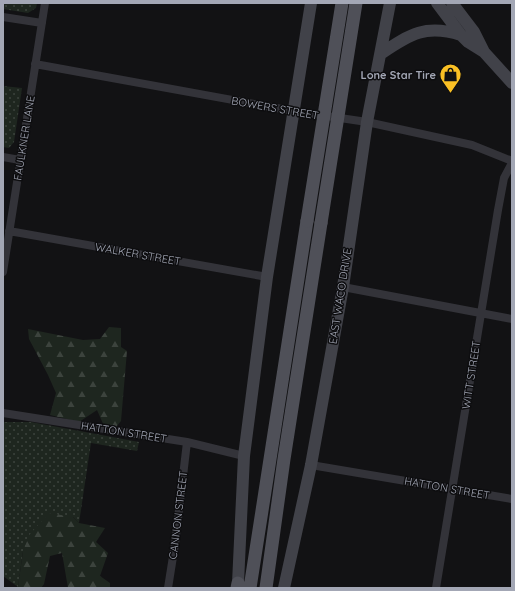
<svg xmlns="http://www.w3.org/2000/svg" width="515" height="591" font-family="Quicksand,sans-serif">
<defs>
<pattern id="grass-dots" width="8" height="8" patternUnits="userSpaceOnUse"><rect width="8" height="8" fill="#1e261f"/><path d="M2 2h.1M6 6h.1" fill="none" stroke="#3c433d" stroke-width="1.8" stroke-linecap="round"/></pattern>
<pattern id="forest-firs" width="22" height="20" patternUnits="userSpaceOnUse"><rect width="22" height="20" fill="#1e261f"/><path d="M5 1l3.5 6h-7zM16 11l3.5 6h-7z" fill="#3c433d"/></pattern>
</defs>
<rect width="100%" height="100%" fill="#121214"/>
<!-- grass -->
<path fill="url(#grass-dots)" d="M 3,3 L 37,3 L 36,8 L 28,13 L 3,9 Z
M 3,86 L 22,88 L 14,142 L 9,148 L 3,147 Z
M 3,422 L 31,422 L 139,442 L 137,451 L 91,443 L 79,523 L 73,517 L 23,551 L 18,587 L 3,576 Z"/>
<!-- forest -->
<path fill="url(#forest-firs)" d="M 109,327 L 121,328 L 121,347 L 127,351 L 121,421 L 116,427 L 104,426 L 97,410 L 79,422 L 50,415 L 56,393 L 48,375 L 29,339 L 28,329 L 83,340 L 100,339 Z
M 49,513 L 73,517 L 79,523 L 105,528 L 96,542 L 108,553 L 100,576 L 110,583 L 110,588 L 68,588 L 62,553 L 50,556 L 44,584 L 41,588 L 20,588 L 18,587 L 23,551 L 30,534 Z"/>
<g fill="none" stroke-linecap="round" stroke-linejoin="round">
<!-- street -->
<path stroke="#333339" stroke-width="8" d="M 3,17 L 42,23
M 35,64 L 293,111 L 367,122 L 472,145 L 512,161
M 3,157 L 20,160
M 9,231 L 267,277
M 3,272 L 45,3
M 343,287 L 512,319
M 3,413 L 187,442 L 244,456
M 311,465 L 512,499
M 168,588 L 175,544 L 187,442
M 436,588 L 498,210 L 504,178 L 512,163"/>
<!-- secondary -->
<path stroke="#414249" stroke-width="12" d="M 437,3 L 461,35 L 468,42 L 484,52 L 512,83
M 452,3 L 474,32 L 484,52
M 382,53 C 410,34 426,24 461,35
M 238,583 L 244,456 L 267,277 L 311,3
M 284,588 L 311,465 L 343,287 L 367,122 L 390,3"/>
<!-- primary -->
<path stroke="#4f5058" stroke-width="13" d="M 237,588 L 238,583
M 250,588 L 307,221
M 266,588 L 284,459 L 321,223"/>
<!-- primary-bridge -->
<path stroke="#4f5058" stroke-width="13" d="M 307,221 L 342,3
M 321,223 L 356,3"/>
</g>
<!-- icons -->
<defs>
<symbol id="shop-pin" viewBox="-11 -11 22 30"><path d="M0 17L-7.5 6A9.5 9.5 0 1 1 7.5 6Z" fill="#fac024" stroke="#0d0d0f"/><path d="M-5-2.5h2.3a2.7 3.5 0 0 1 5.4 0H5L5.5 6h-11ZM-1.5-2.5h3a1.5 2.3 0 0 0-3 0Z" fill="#111"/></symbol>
</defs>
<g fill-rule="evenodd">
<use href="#shop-pin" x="438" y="62" width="25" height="34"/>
</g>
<g text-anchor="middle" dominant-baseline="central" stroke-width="3" stroke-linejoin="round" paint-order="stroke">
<!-- poi labels -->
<g font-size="11" font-weight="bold" fill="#a3a7b5" stroke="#0d0d0f" text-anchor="end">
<text x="436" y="75">Lone Star Tire</text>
</g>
<!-- street labels -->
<g font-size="11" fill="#a3a7b5" stroke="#0d0d0f">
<text transform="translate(275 108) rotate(10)">BOWERS STREET</text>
<text transform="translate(24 138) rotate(-81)">FAULKNER LANE</text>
<text transform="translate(138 254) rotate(10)">WALKER STREET</text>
<text transform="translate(340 296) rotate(-81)">EAST WACO DRIVE</text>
<text transform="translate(471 375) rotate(-81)">WITT STREET</text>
<text transform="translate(124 432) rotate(9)">HATTON STREET</text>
<text transform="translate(447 488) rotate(10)">HATTON STREET</text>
<text transform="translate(178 515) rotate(-83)">CANNON STREET</text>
</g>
</g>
<!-- border -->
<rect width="515" height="591" fill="none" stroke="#a3a7b5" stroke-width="8"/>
</svg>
